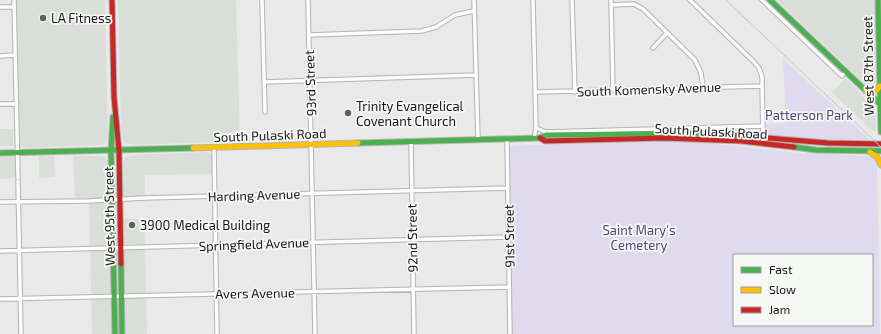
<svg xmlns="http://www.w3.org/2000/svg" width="881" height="334" font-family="'Exo 2',sans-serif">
<rect width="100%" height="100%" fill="#e9e9e9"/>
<!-- built -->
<path fill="#daded9" d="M 16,0 L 105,0 L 108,136 L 107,142 L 103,145 L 19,148 Z
M 118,0 L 236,0 L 240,141 L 134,145 L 124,143 L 121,133 Z
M 777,0 L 875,0 L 876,87 L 870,89 Z
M 846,78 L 875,108 L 876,132 L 870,129 L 832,92 Z
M 0,129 L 13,129 L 13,146 L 0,146 Z
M 208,152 L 212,155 L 212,174 L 145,175 L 145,196 L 123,196 L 122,166 L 123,161 L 127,156 L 133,155 Z
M 15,156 L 16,178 L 0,179 L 0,157 Z
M 39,156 L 54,156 L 55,177 L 39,178 Z
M 73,156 L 102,156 L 105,157 L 109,163 L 113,334 L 92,334 L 89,198 L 75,198 Z
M 123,219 L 144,219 L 145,244 L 124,244 Z
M 145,249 L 147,334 L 126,334 L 124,250 Z"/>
<!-- green -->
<path fill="#dfdaed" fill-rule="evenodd" d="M 783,59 L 870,140 L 822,140 L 766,135 L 766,124 L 786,123 Z
M 669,141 L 707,143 L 801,153 L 871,156 L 875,157 L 877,162 L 880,334 L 512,334 L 509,146 ZM 734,255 L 872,255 L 872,325 L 734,325 Z"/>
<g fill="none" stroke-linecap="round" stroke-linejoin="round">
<defs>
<path id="street" d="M 14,0 L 18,178
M 262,0 L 265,112
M 308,0 L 315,334
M 474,0 L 478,139
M 533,0 L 536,128 L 534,138
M 572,0 L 575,92
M 611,0 L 613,90
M 690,0 L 754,62 L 759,68 L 762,77 L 763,144
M 762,0 L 842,76 L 846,71
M 611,5 L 634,4 L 643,9 L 695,60 L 701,73 L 703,88
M 0,7 L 14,7
M 309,35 L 422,31 L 436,27 L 455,15 L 474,11
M 653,48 L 667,33
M 0,56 L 15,55
M 264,82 L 476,75
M 536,92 L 762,86
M 0,104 L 17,104
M 536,128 L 546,132 L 763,126
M 507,139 L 510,334
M 411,141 L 414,334
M 214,148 L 217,334
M 18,181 L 21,334
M 0,202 L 89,201 L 144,198 L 508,188
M 0,251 L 508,237
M 0,299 L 509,287"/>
<path id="fast" d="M 770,0 L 881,105
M 878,0 L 881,132
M 113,117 L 111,151 L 115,334
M 358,143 L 540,138 L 546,135 L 706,133 L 730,135
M 794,147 L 816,150 L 881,151
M 0,153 L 193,148
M 121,264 L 122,334"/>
<path id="slow" d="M 866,91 L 876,91 L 880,86
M 193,148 L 358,143
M 870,152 L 877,157 L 881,165"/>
<path id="jam" d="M 112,0 L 114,97 L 119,151 L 121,264
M 730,135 L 828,143 L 881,144
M 540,138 L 545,141 L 664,138 L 741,141 L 794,147"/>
</defs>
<!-- street casing -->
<use href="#street" stroke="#b3b3b3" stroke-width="5.5"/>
<!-- fast casing -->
<use href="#fast" stroke="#b3b3b3" stroke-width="7"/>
<!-- slow casing -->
<use href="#slow" stroke="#b3b3b3" stroke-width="7"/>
<!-- jam casing -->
<use href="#jam" stroke="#b3b3b3" stroke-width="7"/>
<!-- street -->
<use href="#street" stroke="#fcfcfc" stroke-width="3.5"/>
<!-- fast -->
<use href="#fast" stroke="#4caf50" stroke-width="5"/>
<!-- slow -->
<use href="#slow" stroke="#ffc107" stroke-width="5"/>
<!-- jam -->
<use href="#jam" stroke="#c62828" stroke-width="5"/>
<!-- rail -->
<path stroke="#c5c5c5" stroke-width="1" d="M 726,0 L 881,147"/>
</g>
<!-- markers -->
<g fill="#5f5f5f" stroke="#f6f8f5" stroke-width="1.5">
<circle cx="43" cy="18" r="4"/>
<circle cx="348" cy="113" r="4"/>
<circle cx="132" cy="225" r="4"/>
</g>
<g text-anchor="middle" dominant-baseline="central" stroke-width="3.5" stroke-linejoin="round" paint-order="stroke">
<!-- poi labels -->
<g font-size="13" fill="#151515" stroke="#f6f8f5" text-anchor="start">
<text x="51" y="18">LA Fitness</text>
<text x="356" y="106">Trinity Evangelical<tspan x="356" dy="15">Covenant Church</tspan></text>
<text x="140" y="225">3900 Medical Building</text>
</g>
<!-- street labels -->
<g font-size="13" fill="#151515" stroke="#f6f8f5">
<text transform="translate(868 66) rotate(-91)">West 87th Street</text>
<text transform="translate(310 83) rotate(-92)">93rd Street</text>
<text transform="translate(649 89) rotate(-2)">South Komensky Avenue</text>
<text transform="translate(711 131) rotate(3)">South Pulaski Road</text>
<text transform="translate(270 135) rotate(-2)">South Pulaski Road</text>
<text transform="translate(254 195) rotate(-2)">Harding Avenue</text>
<text transform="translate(109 216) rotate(-91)">West 95th Street</text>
<text transform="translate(509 236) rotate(-91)">91st Street</text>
<text transform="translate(412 238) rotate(-91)">92nd Street</text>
<text transform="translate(254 244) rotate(-2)">Springfield Avenue</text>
<text transform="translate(255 293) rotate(-1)">Avers Avenue</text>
</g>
<!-- park labels -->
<g font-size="13" fill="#56447c" stroke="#f6f8f5">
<text x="809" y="115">Patterson Park</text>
<text x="639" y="230">Saint Mary's<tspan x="639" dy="15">Cemetery</tspan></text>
</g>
</g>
<!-- legend -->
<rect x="733" y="254" width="140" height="72" fill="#f6f8f5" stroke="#9c9d9b"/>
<rect x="741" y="267" width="20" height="6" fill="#4caf50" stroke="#9c9d9b"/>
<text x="769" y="274" font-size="12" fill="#151515">Fast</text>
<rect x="741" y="287" width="20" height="6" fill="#ffc107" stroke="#9c9d9b"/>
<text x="769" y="294" font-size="12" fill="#151515">Slow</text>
<rect x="741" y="307" width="20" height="6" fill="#c62828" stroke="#9c9d9b"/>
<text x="769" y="314" font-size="12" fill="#151515">Jam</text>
</svg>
